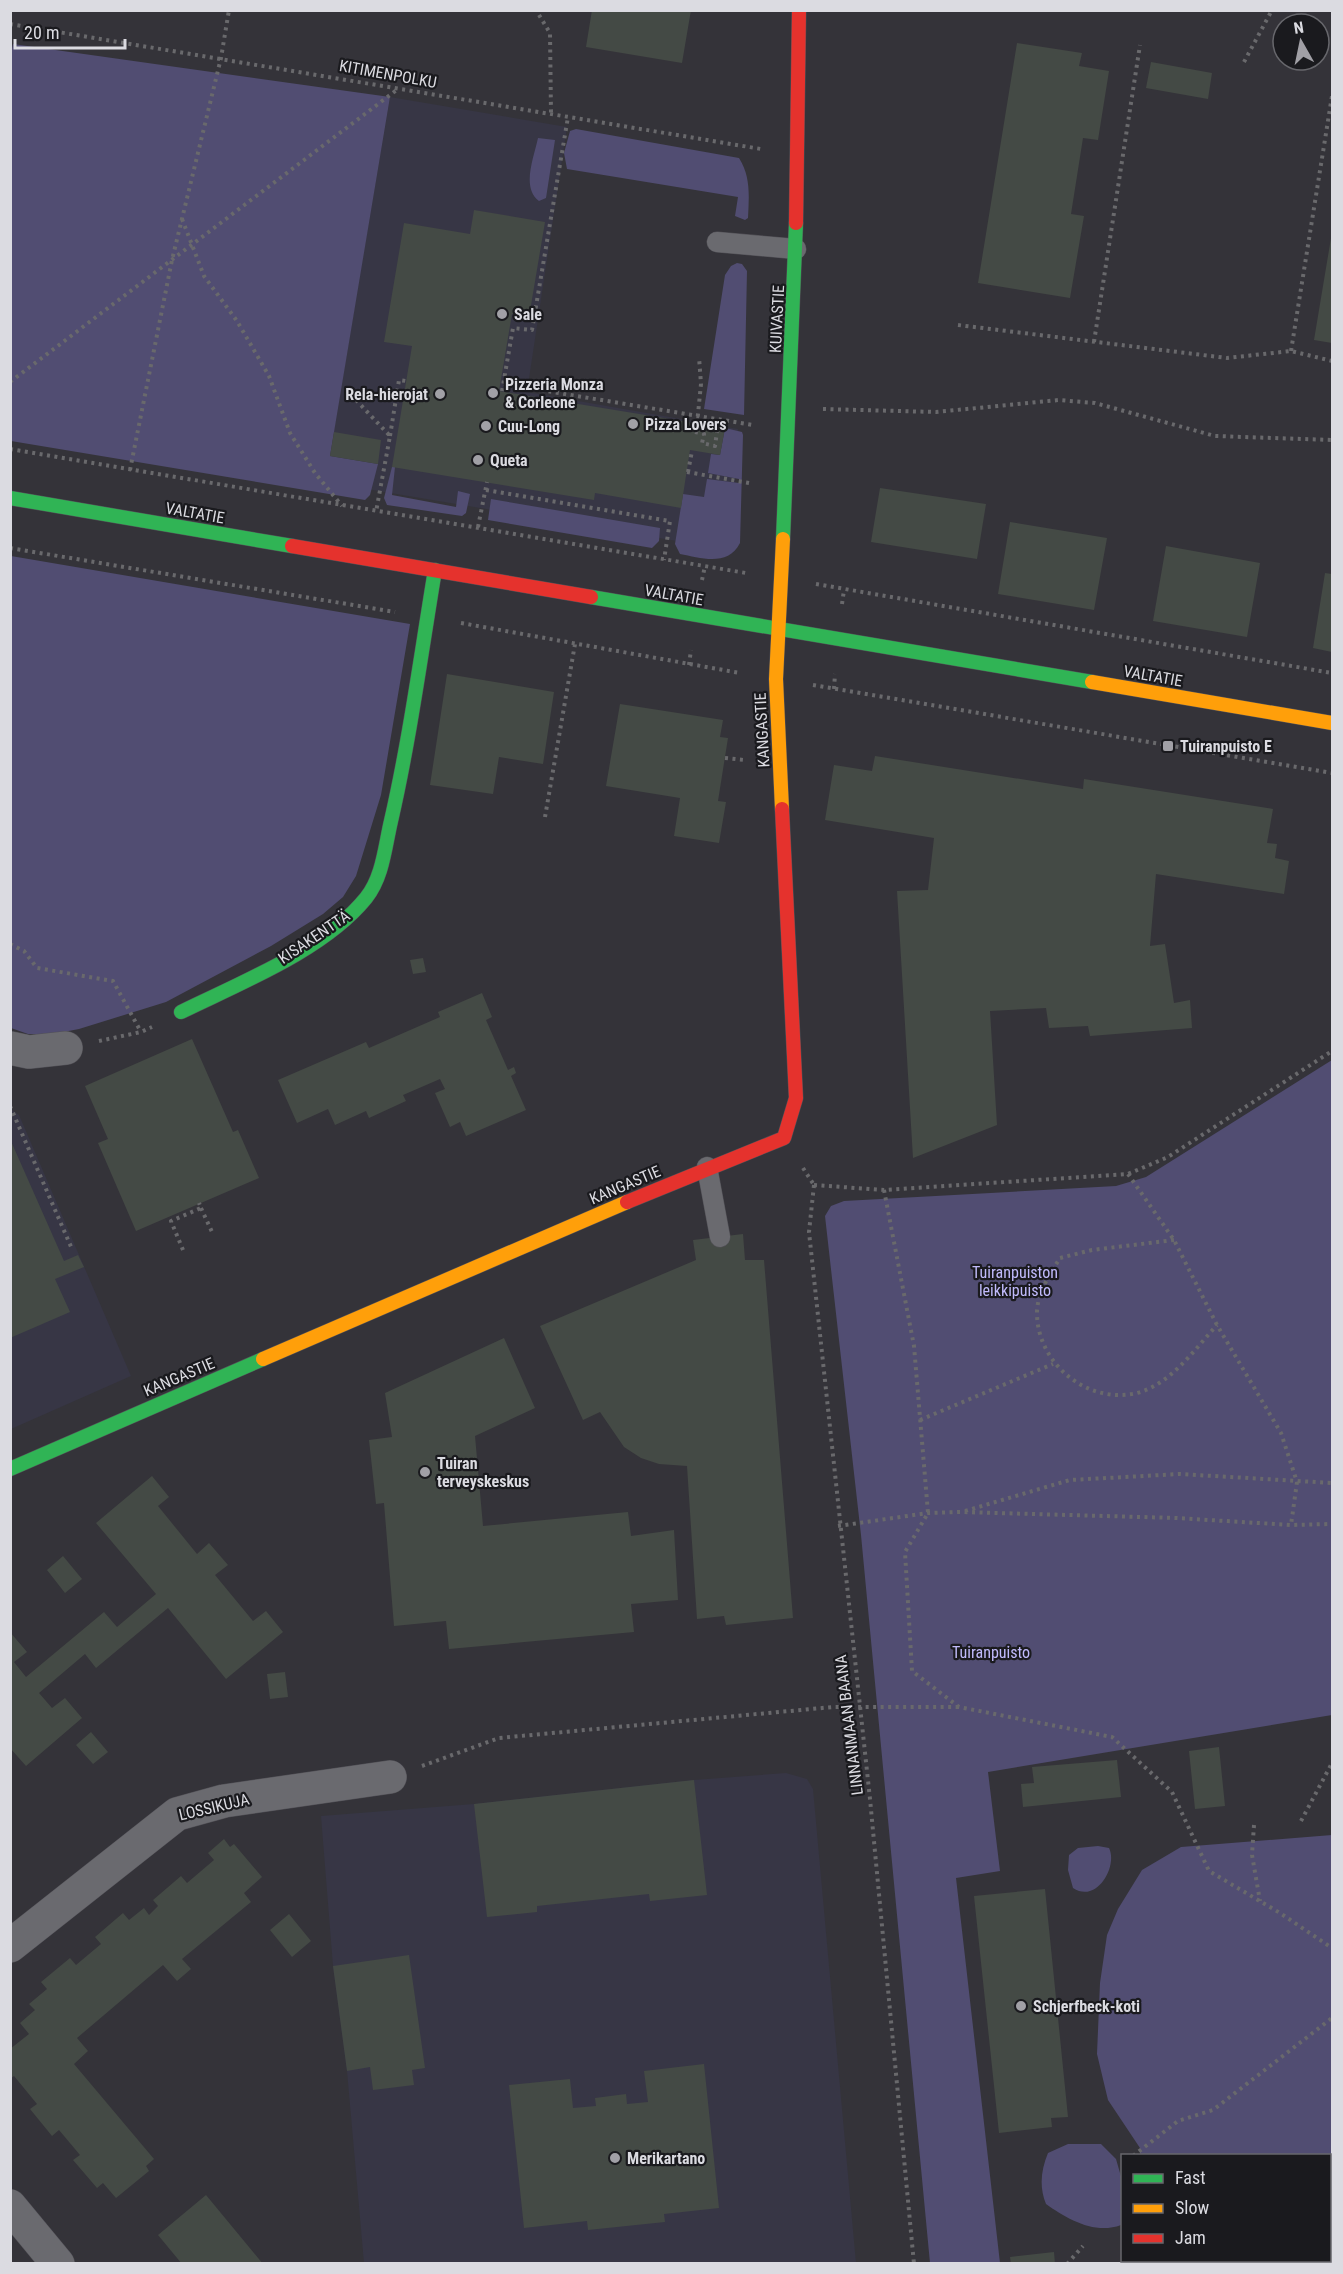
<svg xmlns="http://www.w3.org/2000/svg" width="1343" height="2274" font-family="'Roboto Condensed',sans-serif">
<rect width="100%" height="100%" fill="#343339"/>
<!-- built -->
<path fill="#373645" d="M 390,97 L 567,127 L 527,392 L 738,429 L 731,550 L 325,482 Z
M 10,1108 L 19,1115 L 131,1376 L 11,1429 Z
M 786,1773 L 807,1779 L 813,1789 L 856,2263 L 364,2263 L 347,2071 L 333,1966 L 321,1816 L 474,1804 L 694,1780 Z"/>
<!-- green -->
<path fill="#514d72" d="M 13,44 L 390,97 L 330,456 L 378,464 L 370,495 L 365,500 L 11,441 L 10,58 Z
M 576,129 L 739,158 C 751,177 749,196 748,218 L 745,220 L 735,216 L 738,197 L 567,169 L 564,153 L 570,131 Z
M 538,138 L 555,140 L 546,198 L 539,201 C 521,188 534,157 538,138 Z
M 737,263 L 742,264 L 747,271 L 744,415 L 704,409 L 725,275 L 731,266 Z
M 725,428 L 742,432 L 743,435 L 740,543 C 728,567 701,558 680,554 L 675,544 L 683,494 L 704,497 L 707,479 L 739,483 L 739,479 L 708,473 L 711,454 L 720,455 Z
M 392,467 L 395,467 L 392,495 L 456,507 L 458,491 L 470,494 L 466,513 L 462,516 L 387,505 L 384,498 Z
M 491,499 L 660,528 L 659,541 L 652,548 L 488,520 Z
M 11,556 L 410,624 L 381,795 L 356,876 L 343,897 L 323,914 L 271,946 L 166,1002 L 79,1029 L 53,1034 L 28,1034 L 11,1028 Z
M 1332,1060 L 1332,1715 L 988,1772 L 1000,1871 L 956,1878 L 1000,2263 L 930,2263 L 861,1535 L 825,1216 L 831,1206 L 844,1201 L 1116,1186 L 1146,1177 Z
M 1332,1835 L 1332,2263 L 1145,2263 L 1145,2260 L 1330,2260 L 1330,2156 L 1140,2155 L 1140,2148 L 1108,2100 L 1097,2054 L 1100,1983 L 1107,1935 L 1118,1909 L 1142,1870 L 1181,1847 Z
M 1098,1846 L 1109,1848 C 1118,1866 1097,1904 1073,1888 L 1068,1870 L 1069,1855 L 1078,1848 Z
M 1068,2144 L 1101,2144 L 1116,2159 L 1122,2180 L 1121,2225 C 1095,2235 1067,2219 1046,2204 C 1039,2187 1041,2170 1048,2153 Z"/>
<!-- building -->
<path fill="#444a45" d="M 592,10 L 691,10 L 682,63 L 586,47 Z
M 1017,43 L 1082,53 L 1079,66 L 1109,71 L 1098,140 L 1083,138 L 1071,214 L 1084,216 L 1070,298 L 978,283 Z
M 1151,62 L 1212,73 L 1208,99 L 1146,88 Z
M 474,210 L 545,222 L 529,317 L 512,314 L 499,391 L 725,428 L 720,455 L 690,450 L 681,508 L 595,493 L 594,500 L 392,467 L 412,346 L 384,342 L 404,223 L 470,234 Z
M 1331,238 L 1332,238 L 1332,343 L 1314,340 Z
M 334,432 L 381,440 L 378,464 L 330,456 Z
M 880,488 L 986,504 L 977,559 L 871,542 Z
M 1010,522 L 1107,538 L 1094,610 L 998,594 Z
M 1166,546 L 1260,563 L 1247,637 L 1153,621 Z
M 1325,573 L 1332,574 L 1332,652 L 1313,648 Z
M 447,674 L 554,692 L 543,764 L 499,757 L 493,794 L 430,785 Z
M 620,704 L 723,720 L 720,737 L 728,738 L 718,801 L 726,802 L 719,843 L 674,836 L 680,798 L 606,786 Z
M 875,756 L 1083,789 L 1084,779 L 1273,809 L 1267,843 L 1277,844 L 1275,858 L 1289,861 L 1284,894 L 1156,874 L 1150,946 L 1165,944 L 1174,1003 L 1190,1000 L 1192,1028 L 1090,1036 L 1088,1026 L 1049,1028 L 1046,1008 L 990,1011 L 997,1125 L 913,1158 L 897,891 L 928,890 L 934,838 L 825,820 L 834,765 L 872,771 Z
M 423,958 L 426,972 L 413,974 L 410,960 Z
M 482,993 L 492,1017 L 486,1020 L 508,1070 L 514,1067 L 516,1073 L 511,1076 L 526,1110 L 466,1136 L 460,1122 L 450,1127 L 435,1093 L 445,1089 L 440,1079 L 403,1095 L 406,1101 L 369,1118 L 366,1111 L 335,1125 L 328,1109 L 297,1123 L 278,1080 L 366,1042 L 369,1048 L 440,1017 L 438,1012 Z
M 192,1039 L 233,1132 L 238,1130 L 259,1178 L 136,1231 L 98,1143 L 108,1139 L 85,1086 Z
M 10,1139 L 64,1261 L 78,1255 L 84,1267 L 55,1279 L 70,1312 L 10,1338 Z
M 743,1234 L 745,1260 L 764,1260 L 793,1618 L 726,1625 L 724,1616 L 697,1619 L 687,1466 L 659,1464 L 641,1458 L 624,1447 L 600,1412 L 583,1420 L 540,1326 L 696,1260 L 693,1240 Z
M 504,1338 L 535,1408 L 475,1436 L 483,1526 L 628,1512 L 631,1536 L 674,1530 L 678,1600 L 631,1604 L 634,1632 L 449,1649 L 446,1621 L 394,1626 L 384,1503 L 376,1504 L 369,1440 L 392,1437 L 385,1393 Z
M 152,1476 L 169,1497 L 158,1506 L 197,1554 L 209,1543 L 228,1565 L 215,1575 L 253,1621 L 266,1611 L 283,1632 L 226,1679 L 168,1608 L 96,1668 L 85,1654 L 39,1693 L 52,1708 L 65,1698 L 82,1718 L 26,1766 L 10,1748 L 10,1632 L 27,1652 L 14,1662 L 26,1677 L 104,1612 L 117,1627 L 156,1594 L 96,1523 Z
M 63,1556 L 82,1579 L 65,1593 L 47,1570 Z
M 285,1672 L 288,1697 L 270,1699 L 267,1674 Z
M 91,1732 L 108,1752 L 93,1764 L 76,1745 Z
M 1219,1747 L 1225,1806 L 1195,1809 L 1189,1751 Z
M 1117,1760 L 1121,1797 L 1023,1807 L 1021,1784 L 1034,1783 L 1032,1767 Z
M 694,1780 L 707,1895 L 650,1901 L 649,1894 L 537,1906 L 537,1912 L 487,1917 L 474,1804 Z
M 224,1839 L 230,1847 L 234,1844 L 262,1877 L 244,1893 L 251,1902 L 182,1959 L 191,1969 L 177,1981 L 163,1965 L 77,2038 L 88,2051 L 74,2064 L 154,2159 L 146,2166 L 149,2171 L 116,2198 L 103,2183 L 97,2188 L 73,2160 L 80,2155 L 59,2130 L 52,2136 L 30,2109 L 37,2104 L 14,2076 L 10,2079 L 10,2049 L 29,2034 L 20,2023 L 35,2010 L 29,2004 L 47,1989 L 41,1982 L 70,1958 L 76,1965 L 101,1944 L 95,1937 L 123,1913 L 129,1920 L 144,1908 L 149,1915 L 158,1906 L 153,1900 L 181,1876 L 187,1883 L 214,1860 L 208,1853 Z
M 1045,1889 L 1068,2117 L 1051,2118 L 1052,2127 L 999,2133 L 974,1896 Z
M 289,1914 L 311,1941 L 292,1957 L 270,1930 Z
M 409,1955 L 425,2068 L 412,2070 L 414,2085 L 373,2090 L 370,2067 L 347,2071 L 333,1966 Z
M 704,2064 L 719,2208 L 664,2214 L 665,2222 L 588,2230 L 587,2221 L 524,2228 L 509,2085 L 570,2079 L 573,2108 L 596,2106 L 595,2098 L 626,2094 L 627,2104 L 648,2102 L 644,2071 Z
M 206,2195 L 263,2264 L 182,2264 L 158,2235 Z
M 1054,2252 L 1055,2264 L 1011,2264 L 1010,2257 Z"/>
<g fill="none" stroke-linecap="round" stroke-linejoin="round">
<defs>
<path id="lane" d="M 717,242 L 796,249
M 707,1167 L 720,1237"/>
<path id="street" d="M 10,1048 L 29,1052 L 66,1048
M 10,1946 L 177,1814 L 224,1801 L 390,1777
M 10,2206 L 58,2264"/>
<path id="fast" d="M 10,498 L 292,546
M 783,539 L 796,223
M 591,597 L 1092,682
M 181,1012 C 240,983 324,950 366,898 C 383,877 385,846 391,821 C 410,738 421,654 435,570
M 10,1469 L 263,1359"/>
<path id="slow" d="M 1092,682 L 1332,723
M 782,809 L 776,679 L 783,539
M 263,1359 L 627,1202"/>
<path id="jam" d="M 796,223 L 799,10
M 292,546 L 591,597
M 627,1202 L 784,1138 L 796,1098 L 782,809"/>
</defs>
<!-- lane casing -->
<use href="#lane" stroke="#525157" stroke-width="21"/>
<!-- street casing -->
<use href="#street" stroke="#525157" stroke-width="34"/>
<!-- fast casing -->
<use href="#fast" stroke="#525157" stroke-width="15"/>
<!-- slow casing -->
<use href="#slow" stroke="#525157" stroke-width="15"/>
<!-- jam casing -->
<use href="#jam" stroke="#525157" stroke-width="15"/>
<!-- path -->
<path stroke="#69696c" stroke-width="4" stroke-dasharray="3 4.5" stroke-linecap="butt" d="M 539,15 L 550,33 L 551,113
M 10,24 L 761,149
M 1244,62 L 1272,10
M 182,219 L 204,276 L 237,321 L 269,376 L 290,433 L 315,473 L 342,506
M 958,325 L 1227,358 L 1291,351 L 1332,361
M 1094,342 L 1140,45
M 1291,351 L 1332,96
M 10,382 L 398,89
M 504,384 L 753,425
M 502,391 L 513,328 L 532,330 L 568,117
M 356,400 L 390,436 L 376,512
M 823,409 L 936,412 L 1059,400 L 1095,403 L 1215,436 L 1332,440
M 697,424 L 701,384 L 699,357
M 695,432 L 704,434 L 702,443 L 715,446 L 717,432
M 390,436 L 399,380 L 406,381
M 10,449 L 746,573
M 130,470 L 172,260 L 221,58 L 229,10
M 687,472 L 749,483
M 688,472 L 692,451
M 486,490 L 670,521 L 664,560
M 478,527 L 487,482
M 10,548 L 395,612
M 702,580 L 705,566
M 816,584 L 1332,673
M 842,604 L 844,590
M 461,623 L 740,673
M 689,665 L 691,650
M 813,685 L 1332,773
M 834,689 L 835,674
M 725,758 L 744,760
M 545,817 L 575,644
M 10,944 L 24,951 L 37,968 L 113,981 L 141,1032
M 99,1041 L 141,1032 L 152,1027
M 10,1106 L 72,1249
M 803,1168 L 814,1185
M 1128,1174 L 1174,1240 L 1217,1325 L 1281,1433 L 1297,1482 L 1291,1525
M 814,1185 L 809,1232 L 870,1799 L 914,2264
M 814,1185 L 884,1190 L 1128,1174 L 1168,1157 L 1332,1051
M 884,1190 L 914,1346 L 928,1513 L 905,1552 L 912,1671 L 959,1707 L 1112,1737 L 1172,1792 L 1209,1871 L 1280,1913 L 1332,1948
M 201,1208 L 212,1232
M 1174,1240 L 1092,1250 L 1060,1258 C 1050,1274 1037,1293 1037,1313 C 1037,1363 1087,1405 1137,1393 C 1171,1384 1194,1350 1217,1325
M 183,1250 L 171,1221 L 201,1208 L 199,1203
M 920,1420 L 1053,1364
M 965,1511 L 1070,1480 L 1180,1474 L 1332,1483
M 838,1526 L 928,1513 L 961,1512 L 1176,1518 L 1291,1525 L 1332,1524
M 422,1766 L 499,1738 L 833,1707 L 959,1707
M 1301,1821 L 1332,1763
M 1254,1825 L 1252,1855 L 1260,1901
M 1133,2156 L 1178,2121 L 1213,2110 L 1332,2018
M 1150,2260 L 1160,2264
M 1067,2264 L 1083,2246"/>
<!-- lane -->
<use href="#lane" stroke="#6a6a6f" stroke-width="20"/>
<!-- street -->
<use href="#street" stroke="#6a6a6f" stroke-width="33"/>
<!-- fast -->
<use href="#fast" stroke="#30b455" stroke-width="14"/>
<!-- slow -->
<use href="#slow" stroke="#ff9f0a" stroke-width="14"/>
<!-- jam -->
<use href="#jam" stroke="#e5322d" stroke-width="14"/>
</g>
<!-- markers -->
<g fill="#a1a0a6" stroke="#1a1a1e" stroke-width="2">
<circle cx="502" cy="314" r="6"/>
<circle cx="493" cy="393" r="6"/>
<circle cx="440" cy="394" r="6"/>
<circle cx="633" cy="424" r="6"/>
<circle cx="486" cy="426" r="6"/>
<circle cx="478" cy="460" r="6"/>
<rect x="1162" y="740" width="12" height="12" rx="3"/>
<circle cx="425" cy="1472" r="6"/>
<circle cx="1021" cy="2006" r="6"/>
<circle cx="615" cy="2158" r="6"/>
</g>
<g text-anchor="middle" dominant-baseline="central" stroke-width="4.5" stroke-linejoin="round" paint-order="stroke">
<!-- street labels -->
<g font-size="16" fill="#dbdbe1" stroke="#1a1a1e">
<text transform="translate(388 74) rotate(10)">KITIMENPOLKU</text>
<text transform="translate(777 319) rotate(-87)">KUIVASTIE</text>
<text transform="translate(195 513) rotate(10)">VALTATIE</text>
<text transform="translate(674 595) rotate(10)">VALTATIE</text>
<text transform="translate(1153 676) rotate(10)">VALTATIE</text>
<text transform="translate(762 730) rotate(-93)">KANGASTIE</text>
<text transform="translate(314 937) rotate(-34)">KISAKENTTÄ</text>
<text transform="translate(625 1185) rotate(-23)">KANGASTIE</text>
<text transform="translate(179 1377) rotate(-23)">KANGASTIE</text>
<text transform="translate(849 1725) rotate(-97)">LINNANMAAN BAANA</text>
<text transform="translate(214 1807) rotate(-13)">LOSSIKUJA</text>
</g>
<!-- poi labels -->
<g font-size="16" font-weight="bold" fill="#dbdbe1" stroke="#1a1a1e" text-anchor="start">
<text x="514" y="314">Sale</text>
<text x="505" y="384">Pizzeria Monza<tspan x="505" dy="18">&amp; Corleone</tspan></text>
<text x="428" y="394" text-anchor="end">Rela-hierojat</text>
<text x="645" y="424">Pizza Lovers</text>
<text x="498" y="426">Cuu-Long</text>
<text x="490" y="460">Queta</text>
<text x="1180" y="746">Tuiranpuisto E</text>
<text x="437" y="1463">Tuiran<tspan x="437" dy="18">terveyskeskus</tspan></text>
<text x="1033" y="2006">Schjerfbeck-koti</text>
<text x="627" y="2158">Merikartano</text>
</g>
<!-- park labels -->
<g font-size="16" fill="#c1bbfc" stroke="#1a1a1e">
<text x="1015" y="1272">Tuiranpuiston<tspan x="1015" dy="18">leikkipuisto</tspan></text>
<text x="991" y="1652">Tuiranpuisto</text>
</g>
</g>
<!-- border -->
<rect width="1343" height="2274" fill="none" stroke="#dbdbe1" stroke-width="24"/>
<!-- legend -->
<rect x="1121" y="2154" width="210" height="108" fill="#1a1a1e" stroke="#67676c" stroke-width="1.5"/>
<rect x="1133" y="2174" width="30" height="9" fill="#30b455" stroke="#67676c" stroke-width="1.5"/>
<text x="1175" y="2184" font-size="18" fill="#dbdbe1">Fast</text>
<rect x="1133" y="2204" width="30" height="9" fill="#ff9f0a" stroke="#67676c" stroke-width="1.5"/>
<text x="1175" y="2214" font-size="18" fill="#dbdbe1">Slow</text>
<rect x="1133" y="2234" width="30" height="9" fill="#e5322d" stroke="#67676c" stroke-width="1.5"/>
<text x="1175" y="2244" font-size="18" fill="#dbdbe1">Jam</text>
<!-- north arrow -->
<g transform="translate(1301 42) rotate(351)"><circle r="28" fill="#1a1a1e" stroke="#67676c" stroke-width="1.5"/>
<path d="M0-4.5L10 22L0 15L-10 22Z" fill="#a1a0a6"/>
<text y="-9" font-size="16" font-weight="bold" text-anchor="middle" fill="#dbdbe1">N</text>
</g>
<!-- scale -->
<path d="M15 39v9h110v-9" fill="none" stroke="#dbdbe1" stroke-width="3"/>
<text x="24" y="39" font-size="18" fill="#dbdbe1" stroke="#1a1a1e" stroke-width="4.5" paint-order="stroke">20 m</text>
</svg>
